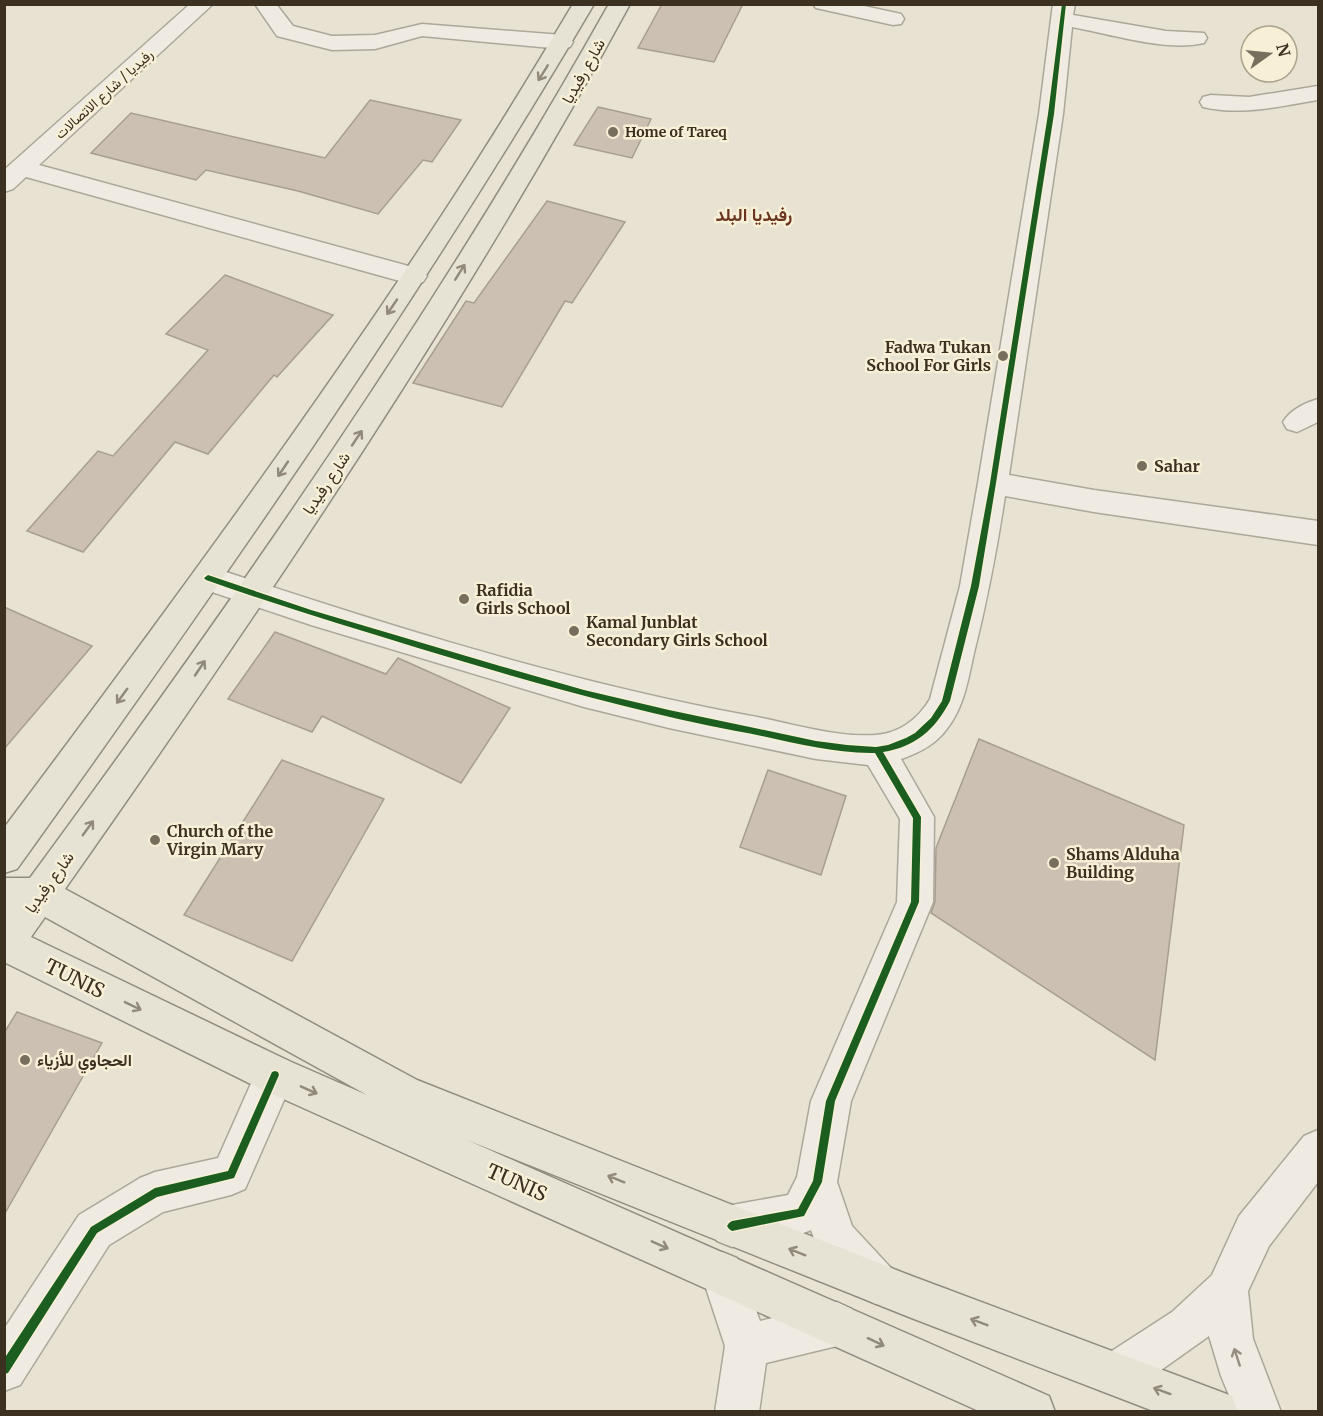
<svg xmlns="http://www.w3.org/2000/svg" width="1323" height="1416" font-family="Merriweather,Vazirmatn,serif">
<rect width="100%" height="100%" fill="#e7e2d1"/>
<!-- building -->
<path fill="#cbc0b1" stroke="#a89e8f" stroke-width="1.5" d="M 662,4 L 743,4 L 714,62 L 638,48 Z
M 370,100 L 461,120 L 432,162 L 423,160 L 378,214 L 298,191 L 206,170 L 196,180 L 91,153 L 131,113 L 325,158 Z
M 598,107 L 651,119 L 632,158 L 574,145 Z
M 547,201 L 625,222 L 572,303 L 565,301 L 502,407 L 413,383 L 466,301 L 474,303 Z
M 225,275 L 333,315 L 277,377 L 274,375 L 208,454 L 175,442 L 83,552 L 27,531 L 98,451 L 113,456 L 208,350 L 166,334 Z
M 4,607 L 92,646 L 4,749 Z
M 275,632 L 386,674 L 398,658 L 510,708 L 461,783 L 322,716 L 312,732 L 228,699 Z
M 979,739 L 1184,825 L 1155,1060 L 931,913 L 935,902 L 936,848 Z
M 282,760 L 384,799 L 292,961 L 184,915 Z
M 768,770 L 846,796 L 821,875 L 740,847 Z
M 17,1012 L 102,1043 L 4,1215 L 4,1033 Z"/>
<g fill="none" stroke-linecap="round" stroke-linejoin="round">
<defs>
<path id="minor" d="M 190,4 L 213,4 L 39,165 L 423,270 L 427,276 L 423,282 L 414,285 L 26,177 L 13,189 L 4,192 L 4,170 Z
M 255,4 L 276,4 L 293,26 L 332,36 L 375,35 L 422,24 L 562,35 L 570,37 L 573,42 L 570,47 L 562,49 L 422,36 L 375,49 L 332,50 L 277,36 Z
M 813,4 L 855,4 L 901,14 L 904,19 L 901,24 L 893,25 L 816,8 Z
M 1053,4 L 1075,4 L 1073,15 L 1166,31 L 1204,33 L 1207,38 L 1204,43 C 1166,52 1111,34 1072,27 L 1063,114 L 1009,475 L 1094,490 L 1318,521 L 1318,545 L 1094,512 L 1005,496 C 997,549 987,601 974,653 C 968,680 964,708 946,730 C 935,745 918,753 901,759 L 934,817 L 933,902 L 851,1101 L 837,1182 L 852,1226 L 891,1268 L 897,1283 L 891,1298 L 876,1304 C 847,1292 820,1259 811,1230 L 801,1234 L 732,1247 L 717,1241 L 711,1226 L 717,1211 L 732,1205 L 788,1195 L 797,1177 L 811,1101 L 897,902 L 900,819 L 868,765 L 816,759 L 669,728 L 584,707 L 311,625 L 197,587 L 193,578 L 197,569 L 208,566 C 384,624 563,681 746,715 C 788,722 833,738 876,735 C 900,733 918,719 930,699 L 960,586 L 978,483 L 1039,114 Z
M 1318,86 L 1318,100 C 1281,106 1241,116 1203,107 L 1200,102 L 1203,97 L 1211,95 L 1249,97 Z
M 1318,399 L 1318,422 L 1297,432 L 1287,429 L 1283,422 C 1290,410 1305,403 1318,399 Z
M 275,1055 L 289,1061 L 295,1075 L 245,1189 L 231,1195 L 163,1212 L 109,1245 L 20,1385 L 4,1391 L 4,1329 L 79,1215 L 140,1178 L 155,1172 L 218,1158 L 261,1061 Z
M 1318,1130 L 1318,1182 L 1269,1246 L 1248,1291 L 1253,1339 L 1281,1412 L 1236,1412 L 1221,1376 L 1209,1336 L 1133,1390 L 1117,1396 L 1101,1390 L 1095,1374 L 1101,1358 L 1172,1312 L 1212,1275 L 1239,1216 L 1304,1136 Z
M 722,1252 L 737,1258 L 760,1321 L 837,1302 L 852,1309 L 859,1324 L 852,1339 L 837,1346 L 766,1363 L 759,1412 L 715,1412 L 725,1346 L 701,1273 L 707,1258 Z"/>
<path id="major" d="M 573,4 L 594,4 C 418,303 219,587 17,869 L 4,873 L 4,828 C 154,628 303,427 440,218 C 486,148 530,76 573,4 Z
M 609,4 L 630,4 C 463,312 266,603 65,889 L 417,1080 L 909,1275 L 1216,1390 L 1232,1396 L 1238,1412 L 1156,1412 L 909,1317 L 467,1140 L 1049,1396 L 1055,1412 L 981,1412 L 261,1089 L 4,962 L 4,878 L 30,878 C 237,596 438,309 609,4 ZM 45,917 L 367,1095 L 289,1061 L 31,937 Z"/>
</defs>
<!-- minor casing -->
<use href="#minor" stroke="#aca799" stroke-width="3"/>
<!-- major casing -->
<use href="#major" stroke="#928c80" stroke-width="3"/>
<!-- minor -->
<use href="#minor" fill="#efebe2" fill-rule="evenodd"/>
<!-- major -->
<use href="#major" fill="#e6e2d4" fill-rule="evenodd"/>
<defs>
<path id="cycleway" d="M 1062,4 L 1066,4 L 1054,114 L 996,483 L 979,586 L 950,701 C 935,730 915,747 883,752 L 921,817 L 919,902 L 835,1101 L 822,1182 L 804,1216 L 732,1231 L 729,1229 L 727,1226 L 729,1223 L 732,1221 L 798,1209 L 813,1181 L 826,1101 L 911,902 L 913,818 L 875,753 C 828,754 782,739 736,731 C 628,710 523,680 418,648 C 347,626 276,605 206,580 L 204,578 L 208,575 L 311,610 L 500,666 L 584,690 L 669,710 L 816,741 L 847,745 L 876,747 L 888,745 L 906,738 L 915,733 L 931,718 L 942,701 L 971,586 L 990,483 L 1048,114 Z
M 275,1071 L 278,1072 L 279,1075 L 234,1178 L 157,1197 L 97,1233 L 8,1373 L 4,1374 L 4,1359 L 91,1227 L 155,1188 L 228,1171 L 272,1072 Z"/>
</defs>
<!-- cycleway casing -->
<use href="#cycleway" stroke="#f7f0d7" stroke-width="3"/>
<!-- cycleway -->
<use href="#cycleway" fill="#1b5e20" fill-rule="evenodd"/>
</g>
<!-- one-way arrows -->
<defs><path id="oneway-shaft" d="M-6 0H5M1.5-3L5.5 0L1.5 3" fill="none" stroke-width="1.6" stroke-linecap="round" stroke-linejoin="round" transform="scale(1.5)"/></defs>
<g stroke="#91897a">
<use href="#oneway-shaft" transform="translate(543 73) rotate(122)"/>
<use href="#oneway-shaft" transform="translate(460 272) rotate(-58)"/>
<use href="#oneway-shaft" transform="translate(392 307) rotate(124)"/>
<use href="#oneway-shaft" transform="translate(357 438) rotate(-56)"/>
<use href="#oneway-shaft" transform="translate(283 469) rotate(124)"/>
<use href="#oneway-shaft" transform="translate(200 668) rotate(-56)"/>
<use href="#oneway-shaft" transform="translate(122 696) rotate(126)"/>
<use href="#oneway-shaft" transform="translate(88 828) rotate(-54)"/>
<use href="#oneway-shaft" transform="translate(133 1006) rotate(26)"/>
<use href="#oneway-shaft" transform="translate(309 1090) rotate(24)"/>
<use href="#oneway-shaft" transform="translate(616 1179) rotate(-158)"/>
<use href="#oneway-shaft" transform="translate(660 1245) rotate(24)"/>
<use href="#oneway-shaft" transform="translate(797 1252) rotate(-158)"/>
<use href="#oneway-shaft" transform="translate(979 1322) rotate(-159)"/>
<use href="#oneway-shaft" transform="translate(876 1342) rotate(25)"/>
<use href="#oneway-shaft" transform="translate(1162 1391) rotate(-160)"/>
</g>
<use stroke="#968e81" href="#oneway-shaft" transform="translate(1237 1357) rotate(-108)"/>
<!-- markers -->
<g fill="#786e5e" stroke="#f7f0d7" stroke-width="2">
<circle cx="613" cy="132" r="6"/>
<circle cx="1003" cy="356" r="6"/>
<circle cx="1142" cy="466" r="6"/>
<circle cx="464" cy="599" r="6"/>
<circle cx="574" cy="631" r="6"/>
<circle cx="155" cy="840" r="6"/>
<circle cx="1054" cy="863" r="6"/>
<circle cx="25" cy="1060" r="6"/>
</g>
<g text-anchor="middle" dominant-baseline="central" stroke-width="5" stroke-linejoin="round" paint-order="stroke">
<!-- far-street labels -->
<g font-size="14" fill="#3c3020" stroke="#f7f0d7">
<text transform="translate(104 94) rotate(-42)">رفيديا / شارع الاتصالات</text>
</g>
<!-- far-poi labels -->
<g font-size="14" font-weight="bold" fill="#3c3020" stroke="#f7f0d7" text-anchor="start">
<text x="625" y="132">Home of Tareq</text>
</g>
<!-- street labels -->
<g font-size="16" fill="#3c3020" stroke="#f7f0d7">
<text transform="translate(583 71) rotate(-61)">شارع رفيديا</text>
<text transform="translate(326 483) rotate(-56)">شارع رفيديا</text>
<text transform="translate(49 882) rotate(-54)">شارع رفيديا</text>
</g>
<!-- poi labels -->
<g font-size="16" font-weight="bold" fill="#3c3020" stroke="#f7f0d7" text-anchor="start">
<text x="991" y="347" text-anchor="end">Fadwa Tukan<tspan x="991" dy="18">School For Girls</tspan></text>
<text x="1154" y="466">Sahar</text>
<text x="476" y="590">Rafidia<tspan x="476" dy="18">Girls School</tspan></text>
<text x="586" y="622">Kamal Junblat<tspan x="586" dy="18">Secondary Girls School</tspan></text>
<text x="167" y="831">Church of the<tspan x="167" dy="18">Virgin Mary</tspan></text>
<text x="1066" y="854">Shams Alduha<tspan x="1066" dy="18">Building</tspan></text>
<text x="37" y="1060">الحجاوي للأزياء</text>
</g>
<!-- far-district labels -->
<g font-size="18" font-weight="bold" fill="#6a341e" stroke="#f7f0d7">
<text x="754" y="214">رفيديا البلد</text>
</g>
<!-- near-street labels -->
<g font-size="20" fill="#3c3020" stroke="#f7f0d7">
<text transform="translate(75 978) rotate(26)">TUNIS</text>
<text transform="translate(517 1182) rotate(24)">TUNIS</text>
</g>
</g>
<!-- border -->
<rect width="1323" height="1416" fill="none" stroke="#3c3020" stroke-width="12"/>
<!-- north arrow -->
<g transform="translate(1269 54) rotate(75)"><circle r="28" fill="#f7f0d7" stroke="#aca38e" stroke-width="1.5"/>
<path d="M0-4.5L10 22L0 15L-10 22Z" fill="#786e5e"/>
<text y="-9" font-size="16" font-weight="bold" text-anchor="middle" fill="#3c3020">N</text>
</g>
</svg>
